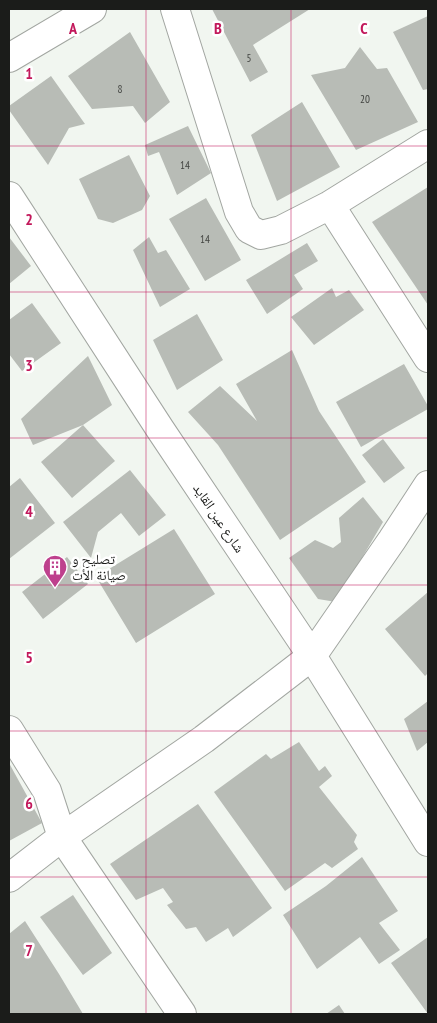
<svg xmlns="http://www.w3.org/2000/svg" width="437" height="1023" font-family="'PT Sans Narrow','Noto Naskh Arabic',sans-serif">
<rect width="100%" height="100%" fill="#f1f6f0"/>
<!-- building -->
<path fill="#b8bcb6" d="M 212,9 L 310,9 L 253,45 L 268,72 L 250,82 Z
M 428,16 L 428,89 L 423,90 L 393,32 Z
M 130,32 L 170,102 L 145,123 L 133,106 L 92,109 L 68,76 Z
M 360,47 L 377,69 L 387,68 L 418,122 L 356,150 L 311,75 L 345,68 Z
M 51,76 L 85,124 L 69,128 L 48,165 L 9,110 L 9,106 Z
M 302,102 L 340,167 L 277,201 L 251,135 Z
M 188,126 L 211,173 L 177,195 L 159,152 L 148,156 L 145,145 Z
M 129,155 L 150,196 L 142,210 L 113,223 L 98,219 L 79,179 Z
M 428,187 L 428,305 L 372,222 Z
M 206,198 L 241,260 L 205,281 L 169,219 Z
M 9,237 L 31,266 L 9,284 Z
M 149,237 L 158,253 L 166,250 L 190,289 L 160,307 L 133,250 Z
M 307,243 L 318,261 L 294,275 L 303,289 L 267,314 L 246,280 Z
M 332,288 L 336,297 L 349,290 L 364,310 L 314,345 L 291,317 Z
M 32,303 L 61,343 L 22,371 L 9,354 L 9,320 Z
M 197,314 L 223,360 L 177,390 L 153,340 Z
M 292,350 L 319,411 L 366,482 L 280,540 L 218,445 L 188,412 L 220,386 L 257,421 L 236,384 Z
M 88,356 L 112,405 L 83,425 L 33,445 L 21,419 Z
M 404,364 L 428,406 L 428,409 L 361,447 L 336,402 Z
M 83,425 L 115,461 L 72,498 L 41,462 Z
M 383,439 L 405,468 L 384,483 L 362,455 Z
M 130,470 L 166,515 L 139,536 L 121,513 L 98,532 L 91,558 L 63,522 Z
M 20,478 L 55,523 L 9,559 L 9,487 Z
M 363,497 L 383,522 L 336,602 L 318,599 L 289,558 L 315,540 L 333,548 L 341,542 L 339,518 Z
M 174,529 L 215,594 L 136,643 L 96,577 Z
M 67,557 L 88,584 L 43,619 L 22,592 Z
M 428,592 L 428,673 L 425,676 L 385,629 Z
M 428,701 L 428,742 L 417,751 L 404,719 Z
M 299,742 L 319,771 L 325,766 L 332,776 L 319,787 L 357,835 L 354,842 L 358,849 L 332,868 L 325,863 L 285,891 L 214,792 L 266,754 L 271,759 Z
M 9,763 L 42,823 L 9,841 Z
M 198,804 L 272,908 L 233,937 L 228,928 L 206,942 L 196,927 L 186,929 L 167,905 L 173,902 L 163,888 L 136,900 L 110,864 Z
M 362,857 L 398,911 L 379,923 L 400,950 L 379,964 L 360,937 L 317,969 L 283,915 L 326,886 Z
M 73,895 L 112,953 L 83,975 L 40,917 Z
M 25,921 L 59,974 L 83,1014 L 9,1014 L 9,934 Z
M 428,937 L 428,1014 L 391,963 Z
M 339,1005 L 345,1014 L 326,1014 Z"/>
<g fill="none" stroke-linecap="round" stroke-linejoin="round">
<defs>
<path id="minor" d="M 175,9 L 239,212 L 249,229 L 261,235 L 281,230 L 330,205 L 428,144
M 9,58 L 92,9
M 9,196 L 160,429 L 312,656 L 428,842
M 330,205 L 428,358
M 9,730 L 47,791 L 62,837 L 182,1014
M 9,878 L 62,837 L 204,739 L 312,656 L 392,540 L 428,485"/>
</defs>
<!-- minor casing -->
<use href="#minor" stroke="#a2a6a1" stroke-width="30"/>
<!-- minor -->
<use href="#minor" stroke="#fff" stroke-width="28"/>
</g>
<!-- grid -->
<path fill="none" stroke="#c2185b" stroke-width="1" stroke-opacity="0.55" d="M 146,9 L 146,1014M 291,9 L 291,1014M 9,146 L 428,146M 9,292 L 428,292M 9,438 L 428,438M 9,585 L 428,585M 9,731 L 428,731M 9,877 L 428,877"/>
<!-- icons -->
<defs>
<symbol id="building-pin" viewBox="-11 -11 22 30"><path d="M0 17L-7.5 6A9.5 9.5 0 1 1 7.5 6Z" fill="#be408d" stroke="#fff"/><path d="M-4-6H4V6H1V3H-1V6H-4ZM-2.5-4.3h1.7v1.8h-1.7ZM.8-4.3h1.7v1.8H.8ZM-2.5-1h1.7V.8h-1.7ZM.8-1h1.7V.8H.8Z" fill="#fff"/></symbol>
</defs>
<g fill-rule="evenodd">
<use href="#building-pin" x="41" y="553" width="28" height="38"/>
</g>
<g text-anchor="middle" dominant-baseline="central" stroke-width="5" stroke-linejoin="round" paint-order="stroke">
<!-- number labels -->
<g font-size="11" fill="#424441">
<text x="249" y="58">5</text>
<text x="120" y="89">8</text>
<text x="365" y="99">20</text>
<text x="185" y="165">14</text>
<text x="205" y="239">14</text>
</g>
<!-- street labels -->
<g font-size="14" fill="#1b1c1a" stroke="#fff">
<text transform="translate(219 518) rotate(56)">شارع عين القايد</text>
</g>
<!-- poi labels -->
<g font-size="14" fill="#1b1c1a" stroke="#fff" text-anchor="start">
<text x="72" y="559">تصليح و<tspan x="72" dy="16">صيانة الأت</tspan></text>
</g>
</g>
<g font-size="16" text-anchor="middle" font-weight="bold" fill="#c2185b" stroke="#fff" stroke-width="5" stroke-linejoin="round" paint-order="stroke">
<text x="73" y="34">A</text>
<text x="218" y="34">B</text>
<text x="364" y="34">C</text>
<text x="29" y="79">1</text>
<text x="29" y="225">2</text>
<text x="29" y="371">3</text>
<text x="29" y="517">4</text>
<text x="29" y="663">5</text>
<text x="29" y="809">6</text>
<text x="29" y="956">7</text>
</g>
<!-- border -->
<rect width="437" height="1023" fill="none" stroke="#1b1c1a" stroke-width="20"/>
</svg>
